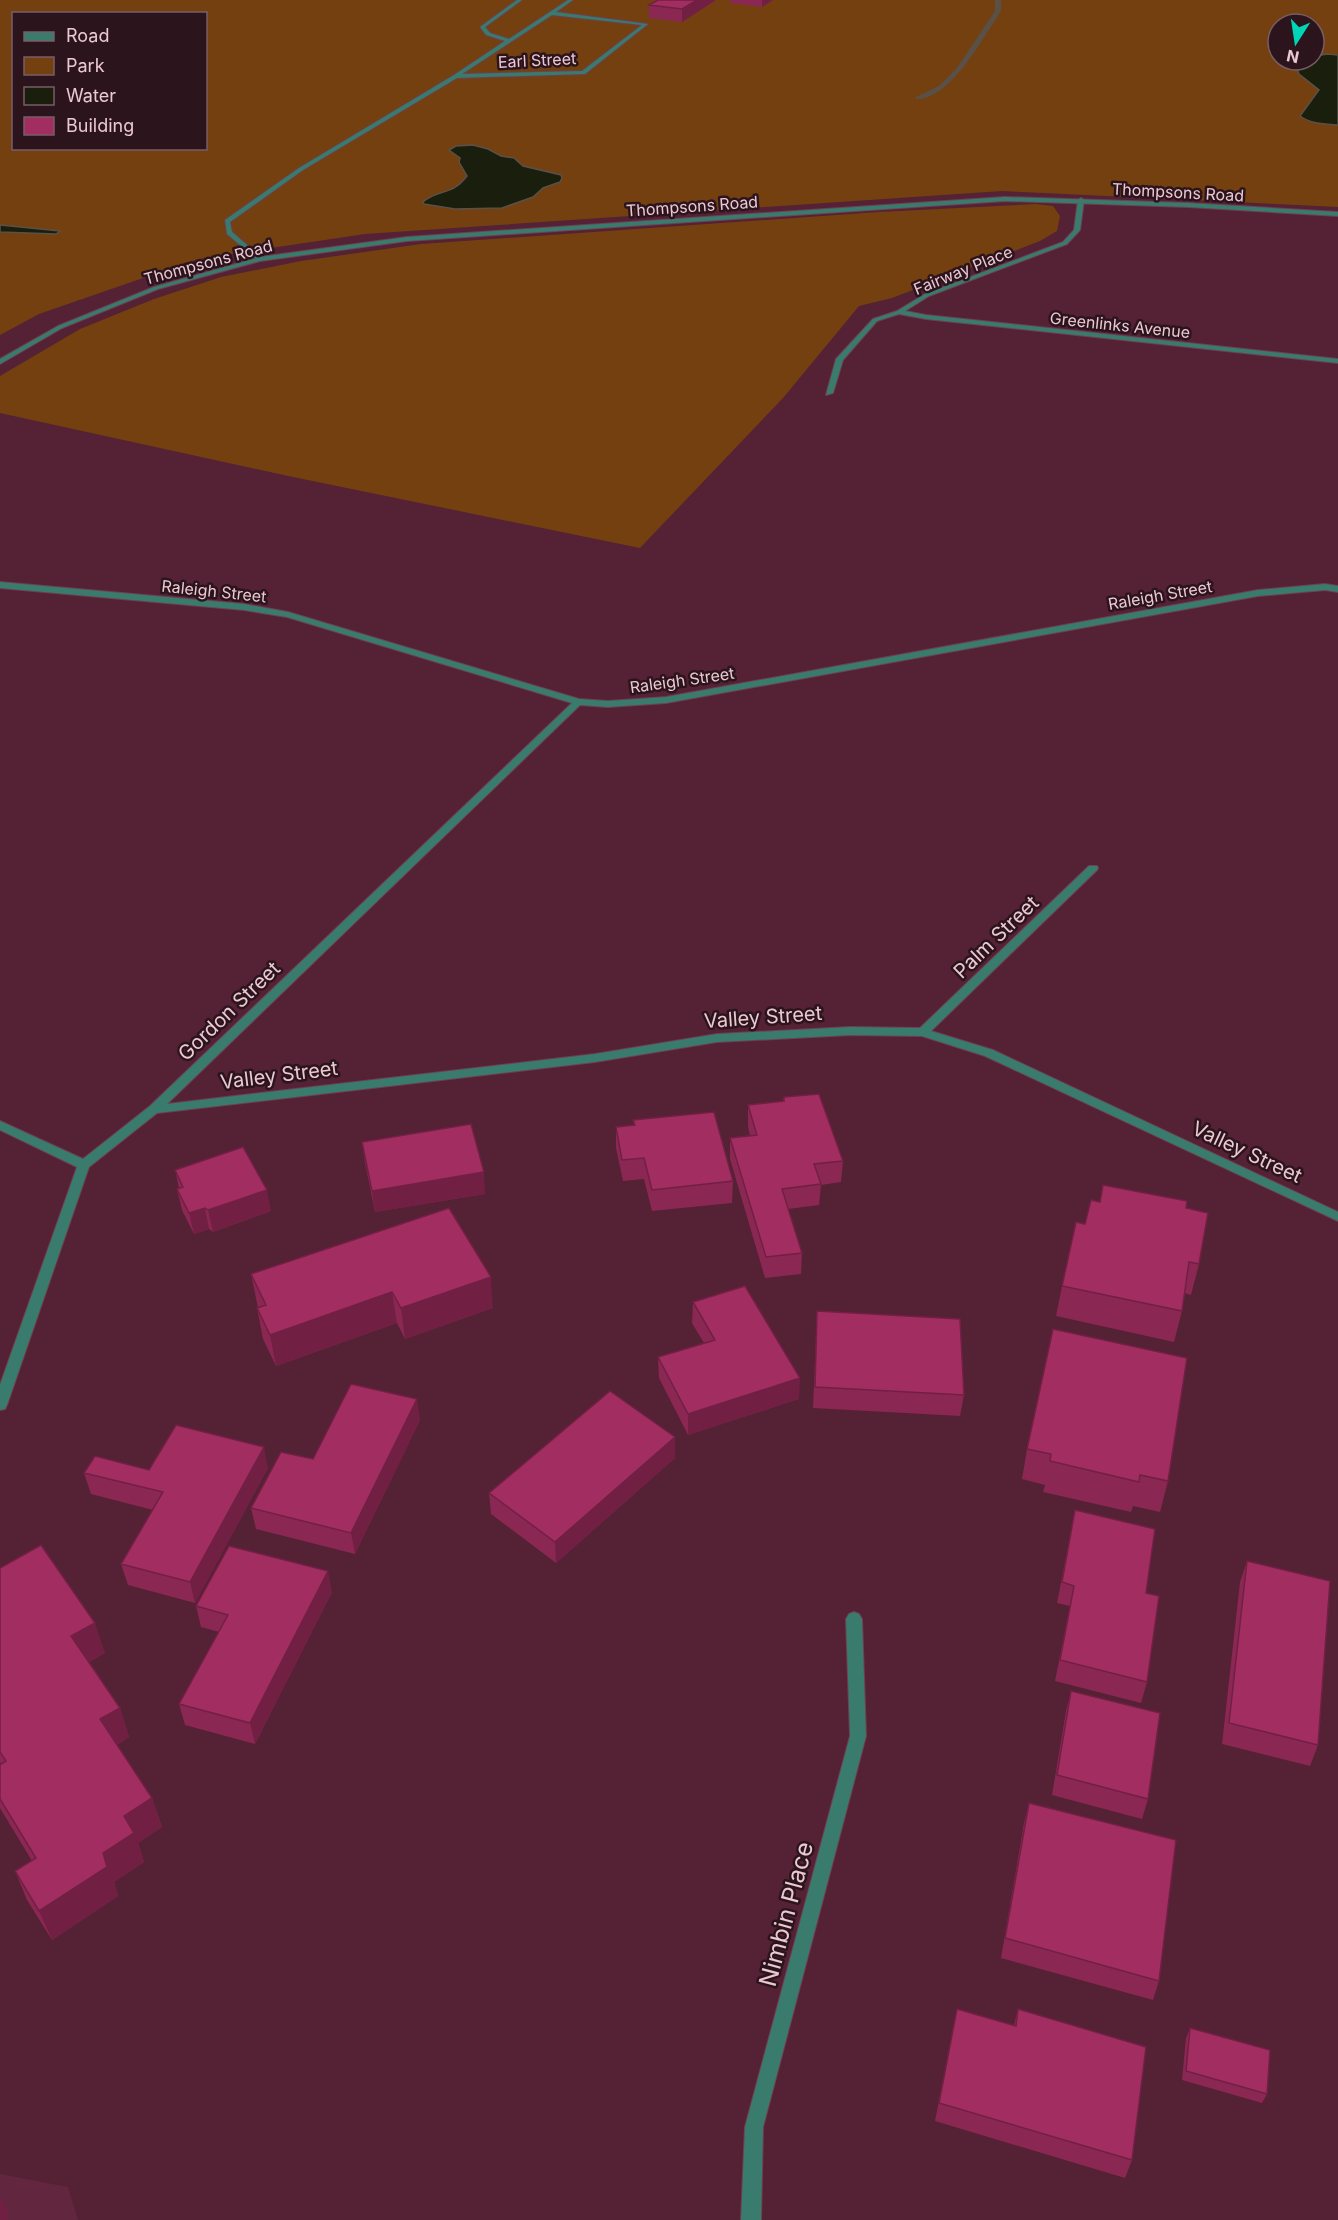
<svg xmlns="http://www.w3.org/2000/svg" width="1338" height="2220" font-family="Inter,sans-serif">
<rect width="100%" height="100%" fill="#542135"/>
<!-- built -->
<path fill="#62273f" d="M 0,2174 L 68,2187 L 78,2220 L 0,2220 Z"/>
<!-- green -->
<path fill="#744010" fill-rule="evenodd" d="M 0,0 L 1338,0 L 1338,207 L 1002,191 L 365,234 L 198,259 L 39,314 L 0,335 ZM 14,14 L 206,14 L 206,148 L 14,148 ZM 1278,24 L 1314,24 L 1314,60 L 1278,60 Z
M 1036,204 L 1053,206 L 1060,216 L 1057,231 L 1040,241 L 892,298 L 859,306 L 783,398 L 640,548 L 293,477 L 0,413 L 0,376 L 80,329 L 154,299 L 221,277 L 301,261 L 421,244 L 879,212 Z"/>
<!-- water -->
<path fill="#1a1e0c" stroke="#595148" stroke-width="1.5" d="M 1328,54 L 1338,55 L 1338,125 C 1325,124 1311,124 1300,116 L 1319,90 L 1299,74 L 1294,60 L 1314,60 L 1314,56 Z
M 473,145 L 488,149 L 501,156 L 514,158 L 523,166 L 561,175 L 562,178 L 560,182 L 543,188 L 533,197 L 502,208 L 455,209 L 424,204 L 423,202 C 438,188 451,197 467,176 L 459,162 L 460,158 L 449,150 L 456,146 Z
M 0,225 L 60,231 L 56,234 L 0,232 Z"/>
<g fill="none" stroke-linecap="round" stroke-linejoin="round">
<!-- stream -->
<path fill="#595148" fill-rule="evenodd" d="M 995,0 L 1001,0 L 1001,11 C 983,37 951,100 916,99 L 916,97 L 939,86 L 957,68 L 995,11 Z"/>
<defs>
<path id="service" d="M 517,0 L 522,0 L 485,27 L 490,33 L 509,39 L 568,0 L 573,0 L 556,12 L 648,24 L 585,74 L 457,78 L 303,170 L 230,222 L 232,232 L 262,258 L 262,260 L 258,260 L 227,234 L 225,220 L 299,168 L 454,75 L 505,41 L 486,35 L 480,27 ZM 552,15 L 642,25 L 582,71 L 462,74 Z"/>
<path id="minor" d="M 1081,198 L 1084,200 L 1080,230 L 1067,244 L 929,296 L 905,311 L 926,315 L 1338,359 L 1338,363 L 926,319 L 899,314 L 877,321 L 843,360 L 833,393 L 826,395 L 836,359 L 873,319 L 897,311 L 925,294 L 1063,242 L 1074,230 L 1078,200 Z
M 0,582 L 244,604 L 288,612 L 579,699 L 608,701 L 666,697 L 1258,590 L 1325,584 L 1338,586 L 1338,592 L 1325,590 L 1258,596 L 666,703 L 608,707 L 580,705 L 167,1104 L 595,1054 L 717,1034 L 850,1027 L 920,1028 L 1089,866 L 1097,866 L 1098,868 L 1097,870 L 931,1031 L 993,1050 L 1338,1212 L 1338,1221 L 985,1056 L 922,1036 L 850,1035 L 717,1042 L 595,1062 L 157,1113 L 89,1167 L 7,1405 L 5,1409 L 0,1410 L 0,1385 L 77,1167 L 0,1130 L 0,1121 L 83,1159 L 150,1106 L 572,703 L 287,617 L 244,610 L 0,588 Z
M 854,1612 L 859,1614 L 862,1619 L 866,1736 L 763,2127 L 761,2220 L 741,2220 L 745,2127 L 850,1736 L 846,1619 L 849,1614 Z"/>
<path id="tertiary" d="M 1005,197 L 1188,203 L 1338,212 L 1338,216 L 1188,207 L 1005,201 L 407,241 L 260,261 L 158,289 L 62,328 L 0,364 L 0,359 L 58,326 L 154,287 L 260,257 L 407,237 Z"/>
</defs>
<!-- service casing -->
<use href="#service" stroke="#6f3f51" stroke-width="2"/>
<!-- minor casing -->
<use href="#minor" stroke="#6f3f51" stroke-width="2"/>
<!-- tertiary casing -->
<use href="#tertiary" stroke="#6f3f51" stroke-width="2"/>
<!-- service -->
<use href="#service" fill="#397b6d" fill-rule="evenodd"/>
<!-- minor -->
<use href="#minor" fill="#397b6d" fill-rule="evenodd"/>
<!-- tertiary -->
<use href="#tertiary" fill="#397b6d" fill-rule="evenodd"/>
</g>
<!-- wall -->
<path fill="#8b2753" d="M 716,0 L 682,22 L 649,18 L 649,5 Z
M 730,0 L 773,0 L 762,7 L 730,3 Z
M 784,1097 L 843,1161 L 841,1182 L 821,1185 L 819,1205 L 788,1209 L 802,1253 L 801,1274 L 765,1278 L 730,1159 L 730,1138 L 750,1136 L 748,1126 L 748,1105 L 783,1101 Z
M 633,1120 L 733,1181 L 732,1203 L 652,1211 L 644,1179 L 623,1181 L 616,1148 L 616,1127 L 634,1125 Z
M 362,1142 L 485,1194 L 375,1212 L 365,1163 Z
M 175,1170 L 271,1211 L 213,1232 L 209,1229 L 194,1234 L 182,1210 L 177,1189 L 179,1188 Z
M 1103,1185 L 1186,1208 L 1199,1264 L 1191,1295 L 1184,1293 L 1182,1311 L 1174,1342 L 1056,1316 L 1062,1286 L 1085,1224 L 1100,1201 Z
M 449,1208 L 493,1308 L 405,1339 L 397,1323 L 276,1366 L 263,1339 L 257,1308 L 258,1308 L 251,1274 Z
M 693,1302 L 799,1399 L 688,1435 L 659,1378 L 658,1357 L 704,1343 L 692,1323 Z
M 817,1311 L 964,1395 L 960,1416 L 813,1408 Z
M 420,1420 L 355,1554 L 256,1529 L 251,1508 L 313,1459 Z
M 1027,1449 L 1168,1481 L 1160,1512 L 1133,1506 L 1131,1512 L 1043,1492 L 1045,1485 L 1022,1479 Z
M 675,1458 L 556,1563 L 491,1514 L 489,1493 Z
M 268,1468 L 195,1603 L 128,1585 L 121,1564 L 153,1510 L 91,1494 L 84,1473 Z
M 1075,1510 L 1146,1593 L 1147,1682 L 1141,1703 L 1055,1681 L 1070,1606 L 1057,1603 Z
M 1247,1561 L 1318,1745 L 1310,1766 L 1222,1744 L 1240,1582 Z
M 0,1568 L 105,1653 L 89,1662 L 120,1708 L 129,1737 L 117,1745 L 152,1798 L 162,1827 L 138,1843 L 144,1862 L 114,1882 L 118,1896 L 52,1940 L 27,1900 L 15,1871 L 32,1861 L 0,1808 L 0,1765 L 1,1764 L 0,1762 Z
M 332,1592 L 255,1744 L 185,1725 L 179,1704 L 219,1632 L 201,1627 L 196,1606 Z
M 1071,1691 L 1148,1799 L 1142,1819 L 1052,1795 L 1066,1711 Z
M 1029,1803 L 1159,1981 L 1153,2000 L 1001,1958 L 1024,1823 Z
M 1018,2009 L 1132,2160 L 1125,2178 L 935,2121 L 953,2028 L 1014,2025 Z
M 1190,2028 L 1267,2094 L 1262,2103 L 1182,2080 L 1186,2038 Z"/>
<!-- shaded-wall -->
<path fill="#712044" d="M 697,0 L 716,0 L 682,22 L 682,9 Z
M 762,0 L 773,0 L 762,7 Z
M 484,1172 L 485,1194 L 375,1212 L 372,1191 Z
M 267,1190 L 271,1211 L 213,1232 L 208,1210 Z
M 205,1208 L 209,1229 L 194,1234 L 189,1213 Z
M 491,1277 L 493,1308 L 405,1339 L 401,1308 Z
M 392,1292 L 397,1323 L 276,1366 L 270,1335 Z
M 800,1378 L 799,1399 L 688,1435 L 688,1414 Z
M 417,1399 L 420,1420 L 355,1554 L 351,1533 Z
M 675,1437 L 675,1458 L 556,1563 L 555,1542 Z
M 264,1447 L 268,1468 L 195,1603 L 190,1582 Z
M 328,1571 L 332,1592 L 255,1744 L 250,1723 Z
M 95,1623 L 105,1653 L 82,1666 L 71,1636 Z
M 120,1708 L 129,1737 L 110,1749 L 100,1719 Z
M 152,1798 L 162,1827 L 138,1843 L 144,1862 L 114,1882 L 118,1896 L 52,1940 L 39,1911 L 103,1853 L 124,1816 Z
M 0,2196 L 7,2209 L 8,2220 L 0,2220 Z"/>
<!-- building -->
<path fill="#a22d61" stroke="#712044" stroke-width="1.5" d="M 658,0 L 697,0 L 682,9 L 649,5 Z
M 819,1094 L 843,1161 L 814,1164 L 821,1184 L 782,1189 L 802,1253 L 766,1257 L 730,1138 L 757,1135 L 748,1105 L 784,1101 L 784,1097 Z
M 714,1112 L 733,1181 L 652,1190 L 644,1158 L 622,1160 L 616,1127 L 635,1125 L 633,1120 Z
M 471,1124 L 484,1172 L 372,1191 L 362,1142 Z
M 243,1147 L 267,1190 L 208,1210 L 205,1208 L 189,1213 L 177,1189 L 183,1187 L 175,1170 Z
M 1103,1185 L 1187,1201 L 1186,1208 L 1208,1213 L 1199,1264 L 1189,1262 L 1182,1311 L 1062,1286 L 1076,1222 L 1085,1224 L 1091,1200 L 1100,1202 Z
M 449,1208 L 491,1277 L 401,1308 L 392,1292 L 270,1335 L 257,1308 L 266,1305 L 251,1274 Z
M 745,1286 L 800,1378 L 688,1414 L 658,1357 L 715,1340 L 693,1302 Z
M 817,1311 L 960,1319 L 964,1395 L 815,1387 Z
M 1053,1329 L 1187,1358 L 1168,1481 L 1140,1475 L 1139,1482 L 1050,1461 L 1051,1454 L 1027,1449 Z
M 351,1384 L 417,1399 L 351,1533 L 251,1508 L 281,1452 L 313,1459 Z
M 610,1391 L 675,1437 L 555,1542 L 489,1493 Z
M 176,1425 L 264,1447 L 190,1582 L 121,1564 L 163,1492 L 84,1473 L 95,1456 L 149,1470 Z
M 1075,1510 L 1155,1529 L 1146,1593 L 1159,1596 L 1147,1682 L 1060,1660 L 1074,1586 L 1062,1582 Z
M 41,1545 L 95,1623 L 71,1636 L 120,1708 L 100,1719 L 152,1798 L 124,1816 L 134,1833 L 103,1853 L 107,1867 L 39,1911 L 15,1871 L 36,1858 L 0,1799 L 0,1765 L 6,1761 L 0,1752 L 0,1568 Z
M 229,1546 L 328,1571 L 250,1723 L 179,1704 L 228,1615 L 196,1606 Z
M 1247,1561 L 1330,1581 L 1318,1745 L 1229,1723 Z
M 1071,1691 L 1160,1713 L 1148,1799 L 1057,1775 Z
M 1029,1803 L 1176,1840 L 1159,1981 L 1005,1938 Z
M 957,2009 L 1016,2026 L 1018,2009 L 1146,2047 L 1132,2160 L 939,2103 Z
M 1190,2028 L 1270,2050 L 1267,2094 L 1186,2071 Z"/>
<g text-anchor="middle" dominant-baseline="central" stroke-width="5" stroke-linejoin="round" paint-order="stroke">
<!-- far-street labels -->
<g font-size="16" fill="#ebc9d3" stroke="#2c141d">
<text transform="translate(537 60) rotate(-3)">Earl Street</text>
<text transform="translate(1178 192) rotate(3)">Thompsons Road</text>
<text transform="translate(692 206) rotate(-4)">Thompsons Road</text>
<text transform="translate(208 262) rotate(-15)">Thompsons Road</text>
<text transform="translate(963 270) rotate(-22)">Fairway Place</text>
<text transform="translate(1120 325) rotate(6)">Greenlinks Avenue</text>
<text transform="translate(214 591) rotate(6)">Raleigh Street</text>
<text transform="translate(1160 595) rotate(-10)">Raleigh Street</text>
<text transform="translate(682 680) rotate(-8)">Raleigh Street</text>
</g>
<!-- street labels -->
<g font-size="20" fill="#ebc9d3" stroke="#2c141d">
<text transform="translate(996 937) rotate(-44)">Palm Street</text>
<text transform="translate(229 1011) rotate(-44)">Gordon Street</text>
<text transform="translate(763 1017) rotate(-4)">Valley Street</text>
<text transform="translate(279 1075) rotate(-7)">Valley Street</text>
<text transform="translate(1247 1152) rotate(25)">Valley Street</text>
</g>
<!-- near-street labels -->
<g font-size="24" fill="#ebc9d3" stroke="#2c141d">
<text transform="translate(786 1914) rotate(-75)">Nimbin Place</text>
</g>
</g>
<!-- legend -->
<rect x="12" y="12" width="195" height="138" fill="#2c141d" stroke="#785c66" stroke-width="1.5"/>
<rect x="24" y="32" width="30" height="9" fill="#397b6d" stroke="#785c66" stroke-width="1.5"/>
<text x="66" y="42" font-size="18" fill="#ebc9d3">Road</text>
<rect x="24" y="57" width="30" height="18" fill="#744010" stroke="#785c66" stroke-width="1.5"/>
<text x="66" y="72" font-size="18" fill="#ebc9d3">Park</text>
<rect x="24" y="87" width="30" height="18" fill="#1a1e0c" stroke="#785c66" stroke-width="1.5"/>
<text x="66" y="102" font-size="18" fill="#ebc9d3">Water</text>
<rect x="24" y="117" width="30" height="18" fill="#a22d61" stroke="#785c66" stroke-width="1.5"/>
<text x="66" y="132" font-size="18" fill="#ebc9d3">Building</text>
<!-- north arrow -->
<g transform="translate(1296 42) rotate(192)"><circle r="28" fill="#2c141d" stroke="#785c66" stroke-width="1.5"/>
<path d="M0-4.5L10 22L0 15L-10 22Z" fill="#00d5b7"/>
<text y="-9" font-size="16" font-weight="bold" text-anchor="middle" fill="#ebc9d3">N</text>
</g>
</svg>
